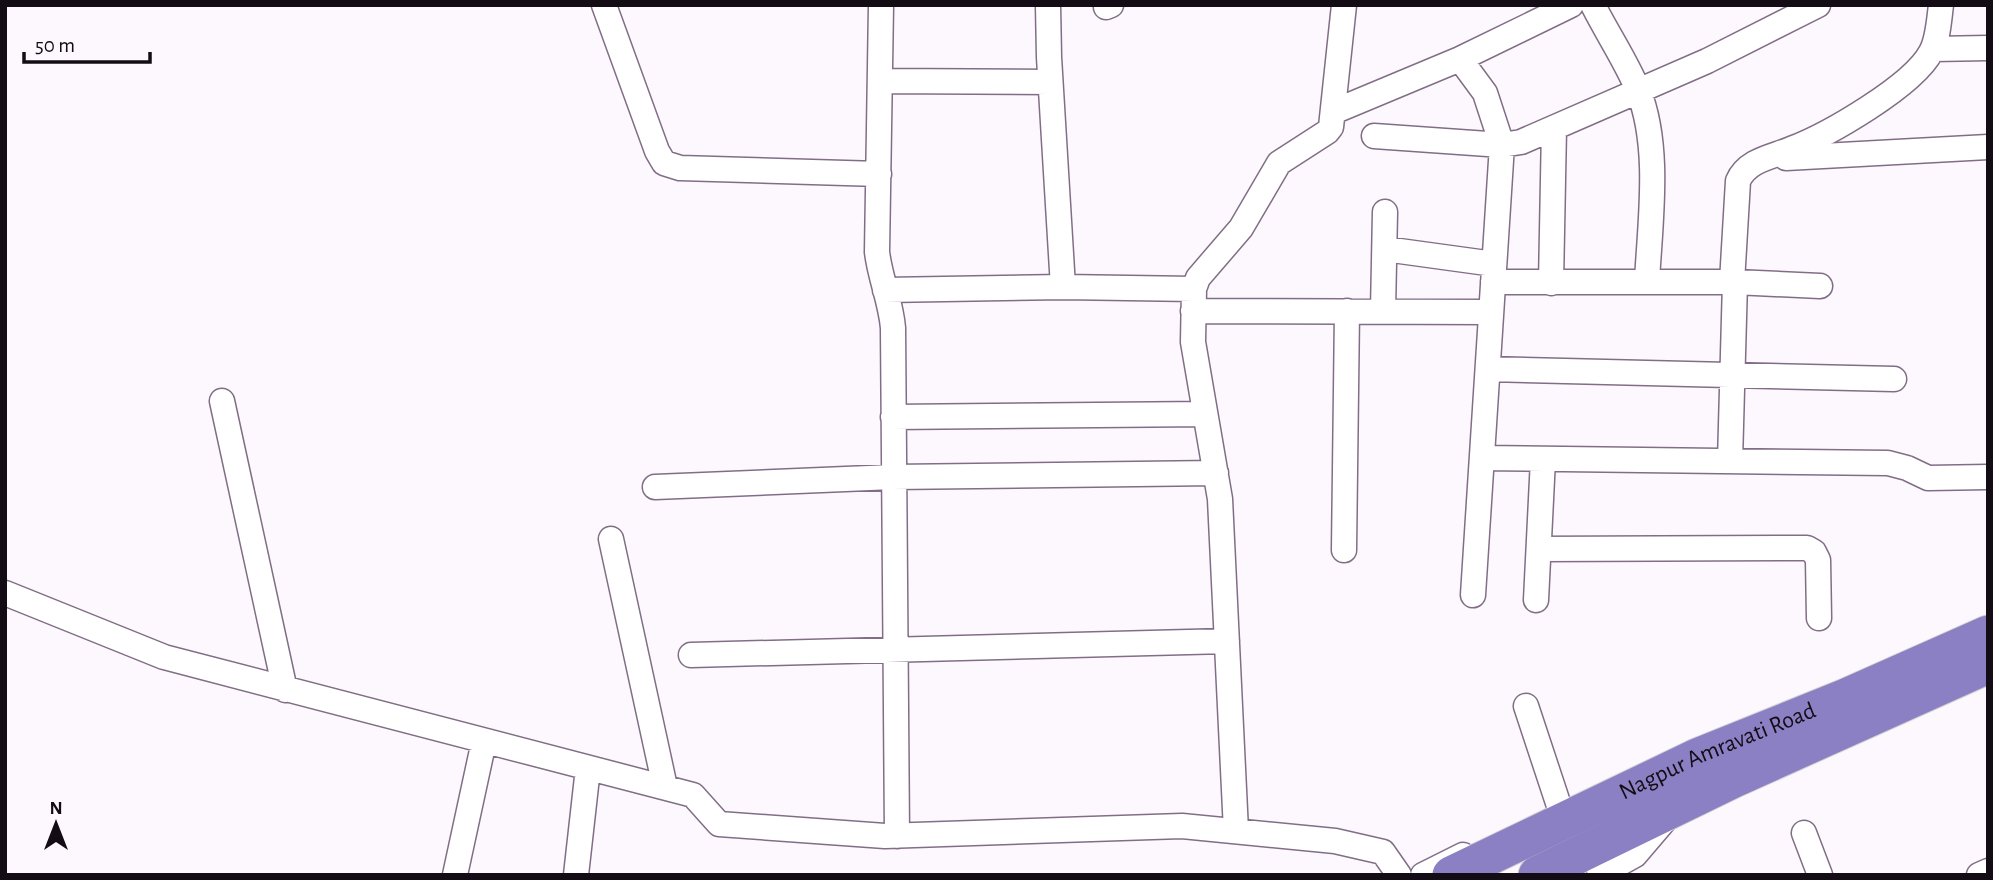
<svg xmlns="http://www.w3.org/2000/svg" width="1993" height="880" font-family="'Alegreya Sans',sans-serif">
<rect width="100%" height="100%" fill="#fdf8fe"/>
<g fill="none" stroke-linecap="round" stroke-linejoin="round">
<defs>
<path id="minor" d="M 604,5 L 657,151 L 664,163 L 680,168 L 879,174
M 881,5 L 877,252 C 880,278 891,302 893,328 L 897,836
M 1048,5 L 1049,57 L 1063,287
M 1593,5 C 1607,33 1626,61 1638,90 C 1661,146 1650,222 1647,281
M 1106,7 L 1111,5
M 1933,49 L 1988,48
M 1460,59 L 1485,93 L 1502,145 L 1473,595
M 880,81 L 1050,82
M 1333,112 L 1460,59 L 1571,5
M 1374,136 L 1502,145 L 1521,142 L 1707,61 L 1818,5
M 1786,158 L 1988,147
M 1385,249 L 1494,264
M 1493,282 L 1735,282 L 1820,286
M 1732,282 L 1738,181 C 1747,160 1772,157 1791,149 C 1828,135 1913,86 1931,52 C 1938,40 1939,20 1941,5
M 1551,283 L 1554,128
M 885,290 L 1063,287 L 1194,289
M 1193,311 L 1491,312
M 1383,311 L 1385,212
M 1488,369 L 1894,379
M 222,401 L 285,690
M 893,417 L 1205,414
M 1482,458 L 1888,463 L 1907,468 L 1928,478 L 1988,477
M 1730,461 L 1735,282
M 655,487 L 893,477 L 1216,473
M 611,539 L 665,787
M 1539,549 L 1807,548 L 1814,552 L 1818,560 L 1819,618
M 1344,550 L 1347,311
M 5,593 L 164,657 L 693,795 L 719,824 L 885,836 L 1182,826 L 1335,841 L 1383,852 L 1399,875
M 1536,600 L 1543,459
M 691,655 L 1227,641
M 1526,706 L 1564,821
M 1236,831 L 1220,499 L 1193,342 L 1194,289 L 1198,278 L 1241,228 L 1279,163 L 1327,132 L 1331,127 L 1344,5
M 1804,833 L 1820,875
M 455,875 L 484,741
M 576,875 L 588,768
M 1423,875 L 1463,855
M 1599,875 L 1635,855 L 1670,814
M 1979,875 L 1988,871"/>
<g id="highway">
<path id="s1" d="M 1451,875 L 1697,757 L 1846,697 L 1988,634"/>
<path d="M 1537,875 L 1734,779 L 1988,665"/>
</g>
</defs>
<!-- minor casing -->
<use href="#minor" stroke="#816e86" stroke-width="27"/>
<!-- highway casing -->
<use href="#highway" stroke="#d5d3d5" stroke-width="39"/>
<!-- minor -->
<use href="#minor" stroke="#fff" stroke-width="24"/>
<!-- highway -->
<use href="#highway" stroke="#8b80c3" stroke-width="37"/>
</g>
<g text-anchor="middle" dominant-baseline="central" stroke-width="5" stroke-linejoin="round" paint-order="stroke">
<!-- street labels -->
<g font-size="24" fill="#130c15" stroke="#fdf8fe">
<text stroke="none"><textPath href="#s1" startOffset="294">Nagpur Amravati Road</textPath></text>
</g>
</g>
<!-- border -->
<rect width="1993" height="880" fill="none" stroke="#130c15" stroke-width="14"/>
<!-- north arrow -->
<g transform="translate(56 824)" stroke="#fdf8fe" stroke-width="5" paint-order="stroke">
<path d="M0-5L12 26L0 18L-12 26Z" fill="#130c15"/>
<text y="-10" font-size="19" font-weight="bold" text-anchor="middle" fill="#130c15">N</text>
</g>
<!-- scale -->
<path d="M24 52v10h126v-10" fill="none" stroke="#130c15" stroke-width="3.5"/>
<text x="35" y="52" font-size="21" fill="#130c15" stroke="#fdf8fe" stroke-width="5" paint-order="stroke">50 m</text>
</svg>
